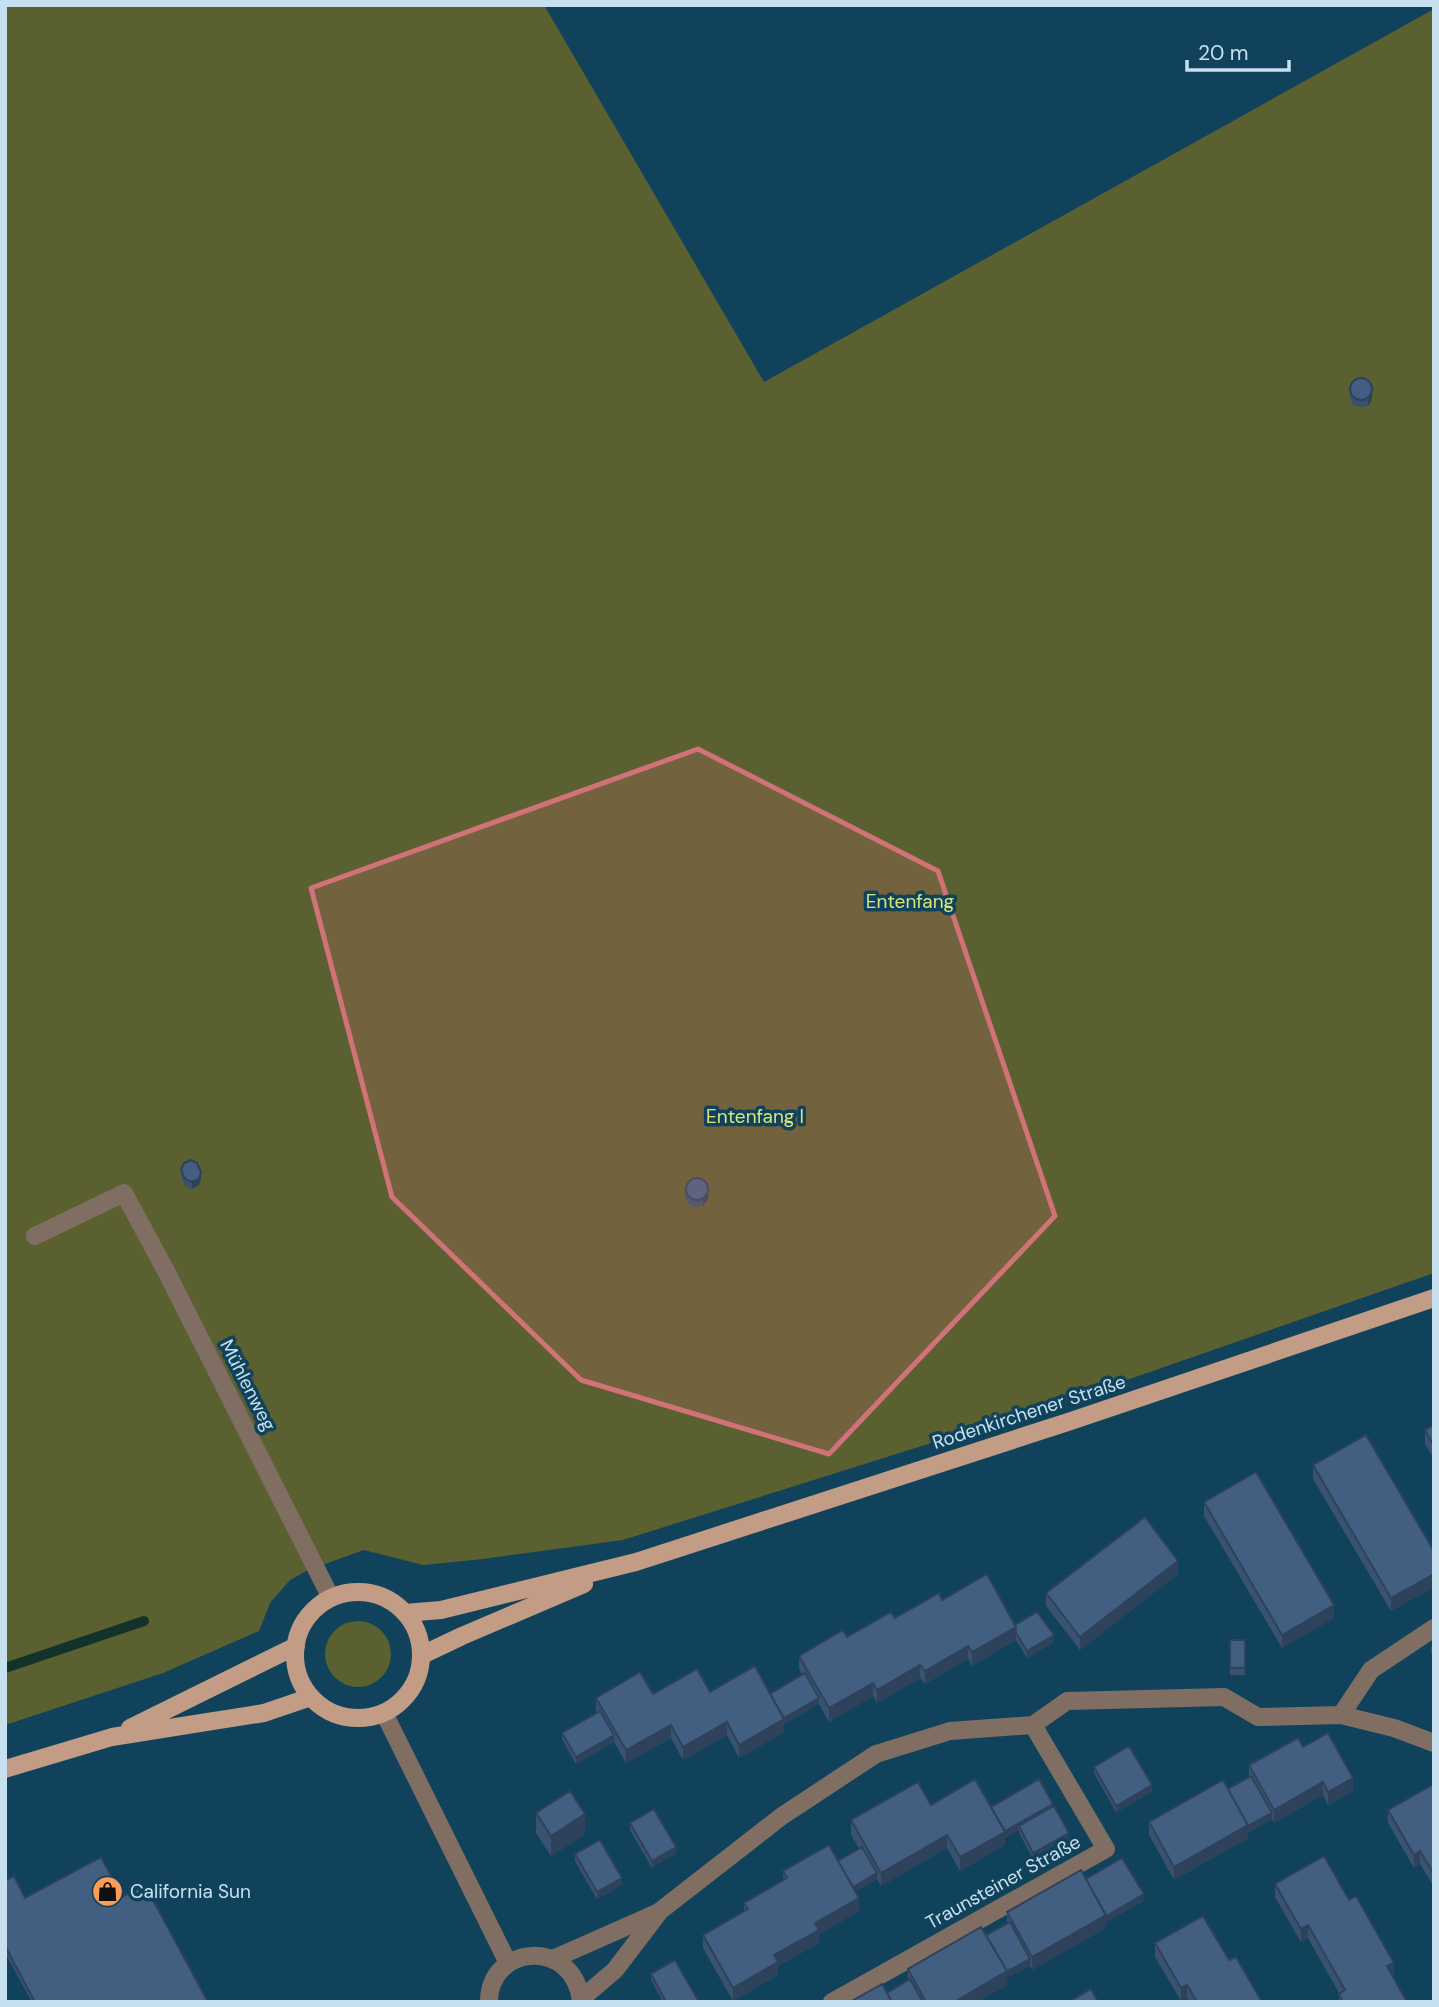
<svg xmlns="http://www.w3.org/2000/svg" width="1439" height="2007" font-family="'DM Sans',sans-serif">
<rect width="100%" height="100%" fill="#10435b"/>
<!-- green -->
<path fill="#5b6030" d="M 5,5 L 544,5 L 764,382 L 1434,9 L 1434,1273 L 1078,1397 L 623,1540 L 483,1559 L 423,1565 L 364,1550 L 308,1570 L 290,1580 L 270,1603 L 259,1631 L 163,1673 L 5,1725 Z
M325 1654a33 33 0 1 1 66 0a33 33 0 1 1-66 0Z"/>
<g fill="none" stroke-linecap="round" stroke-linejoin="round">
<!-- stream -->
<path stroke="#13322a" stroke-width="10" d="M 5,1668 L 144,1621"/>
<!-- minor -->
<path stroke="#816e63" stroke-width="18" d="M 35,1236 L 124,1193 L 167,1273 L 331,1598
M 384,1713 L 508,1963
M 1341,1715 L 1371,1670 L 1434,1628
M 553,1959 L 657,1913
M 581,1999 L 615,1970 L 660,1911 L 782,1816 L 876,1754 L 950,1731 L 1033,1725 L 1067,1701 L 1224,1697 L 1258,1717 L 1341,1715 L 1394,1728 L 1434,1743
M 489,2002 C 489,1943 575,1938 581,2002
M 832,2002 L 1106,1849 L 1033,1725"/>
<!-- major -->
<path stroke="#c29c85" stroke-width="18" d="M295 1655a63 63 0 1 1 126 0a63 63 0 1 1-126 0Z
M 405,1613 L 441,1610 L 636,1562 L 1071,1421 L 1434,1298
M 422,1655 L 462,1636 L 584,1584
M 130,1728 L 296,1646
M 5,1769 L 112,1737 L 264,1713 L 311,1697"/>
</g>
<!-- wall -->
<path fill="#395270" d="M 1350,390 L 1372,399 L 1368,406 L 1360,407 L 1352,404 L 1350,396 Z
M 181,1170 L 201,1179 L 199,1185 L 192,1189 L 185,1186 L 181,1176 Z
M 685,1189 L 708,1199 L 703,1206 L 695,1207 L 688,1204 L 685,1196 Z
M 1434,1425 L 1434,1459 L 1425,1444 L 1425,1430 Z
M 1313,1465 L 1434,1551 L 1434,1587 L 1391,1611 L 1313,1479 Z
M 1204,1502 L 1334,1618 L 1282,1648 L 1204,1516 Z
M 1178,1574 L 1080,1650 L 1046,1606 L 1046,1593 Z
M 942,1600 L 1015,1625 L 1054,1642 L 1027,1658 L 1016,1640 L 972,1666 L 968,1659 L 925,1684 L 920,1678 L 877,1703 L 873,1696 L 829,1722 L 819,1704 L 784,1724 L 784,1732 L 739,1758 L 727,1735 L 683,1760 L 671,1738 L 626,1763 L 614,1742 L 576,1764 L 562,1739 L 562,1733 L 597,1713 L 596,1711 L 596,1698 L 710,1692 L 770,1694 L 802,1675 L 799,1669 L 799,1656 Z
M 1230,1640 L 1245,1640 L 1245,1675 L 1230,1675 Z
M 1434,1645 L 1434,1659 L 1431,1653 L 1431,1647 Z
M 1303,1747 L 1353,1791 L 1328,1805 L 1323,1795 L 1274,1823 L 1272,1819 L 1248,1833 L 1248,1838 L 1174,1880 L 1149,1835 L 1149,1822 L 1228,1789 L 1249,1777 L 1249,1765 Z
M 1094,1767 L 1152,1792 L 1116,1812 L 1094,1773 Z
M 1434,1784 L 1434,1887 L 1420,1864 L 1414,1868 L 1388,1823 L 1388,1810 Z
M 931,1805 L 991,1807 L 1053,1806 L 1069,1839 L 1033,1859 L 1019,1833 L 1019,1830 L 1005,1838 L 1005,1845 L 960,1871 L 947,1848 L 881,1886 L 877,1879 L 855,1892 L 859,1911 L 819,1934 L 819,1943 L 778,1966 L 778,1975 L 733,2001 L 703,1948 L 703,1935 L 744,1911 L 744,1903 L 783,1880 L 783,1871 L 838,1861 L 859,1849 L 851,1834 L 851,1820 Z
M 536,1813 L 585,1834 L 551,1856 L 536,1833 Z
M 630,1823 L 676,1853 L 652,1868 L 630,1830 Z
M 575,1854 L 622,1885 L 597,1899 L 575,1861 Z
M 1086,1879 L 1144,1901 L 1106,1922 L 1106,1928 L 1032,1970 L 1030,1965 L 1007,1978 L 1007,1985 L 977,2002 L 850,2002 L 887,1993 L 908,1981 L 908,1969 L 986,1935 L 1007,1924 L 1007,1912 Z
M 5,1881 L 25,1898 L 122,1897 L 208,2002 L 32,2002 L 5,1953 Z
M 1275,1884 L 1394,1976 L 1393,1977 L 1407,2002 L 1339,2002 L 1339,1993 L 1308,1938 L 1301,1942 L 1275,1897 Z
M 1155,1943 L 1229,1960 L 1262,2002 L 1190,2002 L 1187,1998 L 1181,2001 L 1155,1957 Z
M 651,1974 L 699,2002 L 663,2002 L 651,1980 Z"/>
<!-- shaded-wall -->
<path fill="#2e425b" d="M 1372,393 L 1372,399 L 1368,406 L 1368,399 Z
M 201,1172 L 201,1179 L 199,1185 L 192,1189 L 192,1182 Z
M 708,1193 L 708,1199 L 703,1206 L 703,1199 Z
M 1178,1561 L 1178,1574 L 1080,1650 L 1080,1637 Z
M 1434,1574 L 1434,1587 L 1391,1611 L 1391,1598 Z
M 1334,1605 L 1334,1618 L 1282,1648 L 1282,1635 Z
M 1016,1627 L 1016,1640 L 972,1666 L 972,1652 Z
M 1054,1635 L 1054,1642 L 1027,1658 L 1027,1651 Z
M 968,1646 L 968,1659 L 925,1684 L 925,1671 Z
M 920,1665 L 920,1678 L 877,1703 L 877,1690 Z
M 873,1683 L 873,1696 L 829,1722 L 829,1708 Z
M 819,1698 L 819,1704 L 784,1724 L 784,1732 L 739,1758 L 739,1745 Z
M 727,1722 L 727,1735 L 683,1760 L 683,1747 Z
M 671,1725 L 671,1738 L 626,1763 L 626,1750 Z
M 614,1735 L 614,1742 L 576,1764 L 576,1757 Z
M 1353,1778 L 1353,1791 L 1328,1805 L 1328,1792 Z
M 1323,1782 L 1323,1795 L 1274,1823 L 1274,1810 Z
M 1152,1785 L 1152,1792 L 1116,1812 L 1116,1806 Z
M 1053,1804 L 1053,1810 L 1019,1826 L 1019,1830 L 1005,1838 L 1005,1845 L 960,1871 L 960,1857 Z
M 1272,1813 L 1272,1819 L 1248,1833 L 1248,1838 L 1174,1880 L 1174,1867 Z
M 585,1814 L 585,1834 L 551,1856 L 551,1836 Z
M 1069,1833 L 1069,1839 L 1033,1859 L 1033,1853 Z
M 947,1835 L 947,1848 L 881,1886 L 881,1873 Z
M 676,1847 L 676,1853 L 652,1868 L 652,1861 Z
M 1420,1851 L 1420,1864 L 1414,1868 L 1414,1855 Z
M 877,1873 L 877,1879 L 850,1895 L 850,1888 Z
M 622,1878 L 622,1885 L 597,1899 L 597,1892 Z
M 1144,1894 L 1144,1901 L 1106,1922 L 1106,1928 L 1032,1970 L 1032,1957 Z
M 859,1898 L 859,1911 L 819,1934 L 819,1943 L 778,1966 L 778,1975 L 733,2001 L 733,1988 L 815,1923 Z
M 1308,1925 L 1308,1938 L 1301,1942 L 1301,1929 Z
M 1030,1959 L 1030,1966 L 1007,1978 L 1007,1985 L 977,2002 L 954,2002 Z
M 1394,1963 L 1394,1976 L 1387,1980 L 1387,1966 Z
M 1187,1985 L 1187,1998 L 1181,2001 L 1181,1988 Z"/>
<!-- building -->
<path fill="#425f82" stroke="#2e425b" stroke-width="2" d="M1350 389a11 11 0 1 1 22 0a11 11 0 1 1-22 0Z
M 191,1160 L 197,1163 L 201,1172 L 199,1179 L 192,1182 L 185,1179 L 181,1170 L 184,1163 Z
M686 1189a11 11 0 1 1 22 0a11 11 0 1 1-22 0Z
M 1434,1425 L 1434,1446 L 1425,1430 Z
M 1366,1435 L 1434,1551 L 1434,1574 L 1391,1598 L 1313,1465 Z
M 1256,1472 L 1334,1605 L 1282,1635 L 1204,1502 Z
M 1145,1517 L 1178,1561 L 1080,1637 L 1046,1593 Z
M 987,1574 L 1016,1627 L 972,1652 L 968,1646 L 925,1671 L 920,1665 L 877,1690 L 873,1683 L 829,1708 L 799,1656 L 843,1630 L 847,1637 L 891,1612 L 895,1618 L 939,1593 L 942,1600 Z
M 1037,1612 L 1054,1635 L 1027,1651 L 1016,1633 L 1015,1625 Z
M 1230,1640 L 1245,1640 L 1245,1668 L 1230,1668 Z
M 755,1666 L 784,1719 L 739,1745 L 727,1722 L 683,1747 L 671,1725 L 626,1750 L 596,1698 L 640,1672 L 653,1694 L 697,1669 L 710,1692 Z
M 805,1673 L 819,1698 L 784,1718 L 770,1694 Z
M 600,1711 L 614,1735 L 576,1757 L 562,1733 Z
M 1328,1733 L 1353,1778 L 1328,1792 L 1323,1782 L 1274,1810 L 1249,1765 L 1298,1738 L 1303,1747 Z
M 1129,1746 L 1152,1785 L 1116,1806 L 1094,1767 Z
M 1251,1776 L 1272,1813 L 1248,1826 L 1228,1789 Z
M 975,1779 L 1005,1832 L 960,1857 L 947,1835 L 881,1873 L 851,1820 L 918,1782 L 931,1805 Z
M 1039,1779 L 1053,1804 L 1005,1831 L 991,1807 Z
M 1223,1780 L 1248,1825 L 1174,1867 L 1149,1822 Z
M 1434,1784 L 1434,1874 L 1420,1851 L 1414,1855 L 1388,1810 Z
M 570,1791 L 585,1814 L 551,1836 L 536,1813 Z
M 1054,1806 L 1069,1833 L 1033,1853 L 1019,1826 Z
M 654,1809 L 676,1847 L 652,1861 L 630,1823 Z
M 600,1840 L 622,1878 L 597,1892 L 575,1854 Z
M 829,1845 L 859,1898 L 815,1923 L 819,1930 L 774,1955 L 778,1962 L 733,1988 L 703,1935 L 748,1909 L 744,1903 L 787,1878 L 783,1871 Z
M 862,1847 L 877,1873 L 853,1887 L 838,1861 Z
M 1324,1856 L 1349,1900 L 1356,1896 L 1394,1963 L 1387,1966 L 1407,2002 L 1343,2002 L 1339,1994 L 1345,1990 L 1308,1925 L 1301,1929 L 1275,1884 Z
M 101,1857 L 122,1897 L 145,1885 L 208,2002 L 35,2002 L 5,1946 L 5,1881 L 14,1876 L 25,1898 Z
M 1122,1858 L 1144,1894 L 1106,1916 L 1086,1879 Z
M 1081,1870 L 1106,1915 L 1032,1957 L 1007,1912 Z
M 1203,1916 L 1229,1960 L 1236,1957 L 1262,2002 L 1197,2002 L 1187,1985 L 1181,1988 L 1155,1943 Z
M 1010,1922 L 1030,1959 L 1004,1973 L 1007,1971 L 986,1935 Z
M 981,1927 L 1007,1971 L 954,2002 L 926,2002 L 908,1969 Z
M 675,1960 L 699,2002 L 666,2002 L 651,1974 Z
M 910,1979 L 923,2002 L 892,2002 L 887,1993 Z
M 882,1984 L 892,2002 L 850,2002 Z
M 1091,1989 L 1098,2002 L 1069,2002 Z"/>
<!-- marked area -->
<path fill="#d07278" fill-opacity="0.2" stroke="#d07278" stroke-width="5" stroke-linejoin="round" d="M 698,749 L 938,871 L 1055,1216 L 829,1454 L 581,1380 L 392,1197 L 311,888 Z"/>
<!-- icons -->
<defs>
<symbol id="shop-disc" viewBox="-11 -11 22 22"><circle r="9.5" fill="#fe9c57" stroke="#10435b"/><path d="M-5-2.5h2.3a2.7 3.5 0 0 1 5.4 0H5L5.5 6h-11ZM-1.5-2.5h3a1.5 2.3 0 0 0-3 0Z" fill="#111"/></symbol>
</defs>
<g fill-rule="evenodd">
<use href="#shop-disc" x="90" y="1874" width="35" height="35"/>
</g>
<g text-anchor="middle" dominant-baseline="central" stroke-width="7" stroke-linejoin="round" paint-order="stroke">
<!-- park labels -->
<g font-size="19" fill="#dae47b" stroke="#10435b">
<text x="910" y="901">Entenfang</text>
<text x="755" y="1116">Entenfang I</text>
</g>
<!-- street labels -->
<g font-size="19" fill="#c7e0ef" stroke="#10435b">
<text transform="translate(248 1385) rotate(63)">Mühlenweg</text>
<text transform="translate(1029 1412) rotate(-18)">Rodenkirchener Straße</text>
<text transform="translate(1003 1882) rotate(-29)">Traunsteiner Straße</text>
</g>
<!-- poi labels -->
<g font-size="19" fill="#c7e0ef" stroke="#10435b" text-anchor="start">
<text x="130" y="1891">California Sun</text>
</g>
</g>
<!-- border -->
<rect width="1439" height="2007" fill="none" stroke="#c7e0ef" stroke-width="14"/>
<!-- scale -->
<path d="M1187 60v10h102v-10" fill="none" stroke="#c7e0ef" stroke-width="3.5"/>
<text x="1198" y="60" font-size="21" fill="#c7e0ef" stroke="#10435b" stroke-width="5" paint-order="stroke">20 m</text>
</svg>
